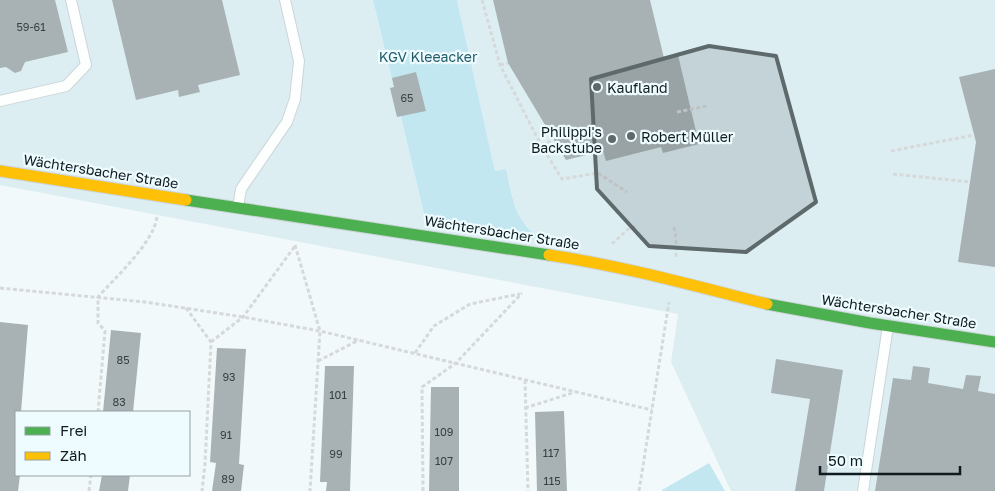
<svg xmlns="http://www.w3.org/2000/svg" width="995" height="491" font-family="'Golos Text',sans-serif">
<rect width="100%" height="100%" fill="#f2f9fb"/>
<!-- built -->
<path fill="#ddeef3" d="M 0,0 L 373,0 L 426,222 L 548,240 L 532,232 L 521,220 L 514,203 L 506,169 L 495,171 L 457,0 L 995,0 L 995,491 L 731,491 L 671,362 L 678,314 L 0,185 Z"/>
<!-- green -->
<path fill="#c2e7f1" d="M 373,0 L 457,0 L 495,171 L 506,169 C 514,202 515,230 552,242 L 426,222 Z
M 709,463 L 725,491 L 662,491 L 662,490 Z"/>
<!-- building -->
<path fill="#a8b2b4" d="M 0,0 L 55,0 L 68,52 L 25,62 L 21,71 L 15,73 L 6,67 L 0,68 Z
M 112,0 L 222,0 L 240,75 L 198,85 L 200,92 L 179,97 L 178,90 L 136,100 Z
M 493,0 L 650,0 L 664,58 L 678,55 L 699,144 L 663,153 L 661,147 L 606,161 L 603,151 L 566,160 L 508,63 Z
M 995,69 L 995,267 L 958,262 L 976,142 L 959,77 Z
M 416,72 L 426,111 L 397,117 L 390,88 L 394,87 L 392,78 Z
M 0,322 L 28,325 L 21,412 L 16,412 L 16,475 L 20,475 L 18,491 L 0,491 Z
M 111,330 L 141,333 L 133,412 L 103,412 Z
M 217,348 L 246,349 L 239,464 L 244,465 L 241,491 L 212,491 L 216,463 L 210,462 Z
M 776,359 L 843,370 L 824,491 L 795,491 L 810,399 L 771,393 Z
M 325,366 L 354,366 L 350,491 L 326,491 L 327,482 L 320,482 Z
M 913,366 L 930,368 L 928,383 L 963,389 L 966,375 L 981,376 L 978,391 L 995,394 L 995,491 L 875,491 L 893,378 L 911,380 Z
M 431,387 L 459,387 L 459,491 L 429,491 Z
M 564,411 L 567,491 L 537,491 L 535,412 Z
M 102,475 L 130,475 L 128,491 L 99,491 Z"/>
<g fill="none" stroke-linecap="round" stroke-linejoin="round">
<defs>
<path id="lane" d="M 0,101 L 66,86 L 86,65 L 71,0
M 238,207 L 241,189 L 287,122 L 295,99 L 299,61 L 285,0
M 863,491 L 888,326"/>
<path id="fast" d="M 186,200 L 549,255
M 767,304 L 870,323 L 995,342"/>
<path id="slow" d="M 0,171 L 186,200
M 549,255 C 623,266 695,286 767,304"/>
</defs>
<!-- lane casing -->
<use href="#lane" stroke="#cbd5d7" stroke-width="12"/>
<!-- fast casing -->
<use href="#fast" stroke="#cbd5d7" stroke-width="13"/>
<!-- slow casing -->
<use href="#slow" stroke="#cbd5d7" stroke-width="13"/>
<!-- path -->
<path stroke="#d6d9d9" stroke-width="3" stroke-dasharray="4 2.5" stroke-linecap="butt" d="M 482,0 L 500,65 L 541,145 L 562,179 L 598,173 L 627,192
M 500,65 L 508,63
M 677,112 L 707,106
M 541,145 L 553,140
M 891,151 L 974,135
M 893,174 L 970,182
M 674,227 L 676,238 L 676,259
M 612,244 L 627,230 L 635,226
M 295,245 L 320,331 L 310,491
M 0,288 L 145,302 L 243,317 L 320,331 L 652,410
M 186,308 L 211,342 L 205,464 L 202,491
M 211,342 L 243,317 L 295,246
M 415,353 L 434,326 L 470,304 L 520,294
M 318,361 L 359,340
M 525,380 L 528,491
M 525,408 L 575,392
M 98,412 L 105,331 L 98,323 L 98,297 C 115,278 154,242 157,217
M 89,491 L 91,475
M 423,491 L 422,387 L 456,363 L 522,293
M 639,491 L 669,302"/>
<!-- lane -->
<use href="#lane" stroke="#fdfefe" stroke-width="10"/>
<!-- fast -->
<use href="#fast" stroke="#4caf50" stroke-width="11"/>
<!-- slow -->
<use href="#slow" stroke="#ffc107" stroke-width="11"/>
</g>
<!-- marked area -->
<path fill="#5e696b" fill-opacity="0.2" stroke="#5e696b" stroke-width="4" stroke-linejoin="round" d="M 709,46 L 776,56 L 816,202 L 746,252 L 649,246 L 597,189 L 591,79 Z"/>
<!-- markers -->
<g fill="#5e696b" stroke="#eefbff" stroke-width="2">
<circle cx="597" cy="87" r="5"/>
<circle cx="631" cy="136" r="5"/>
<circle cx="612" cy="139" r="5"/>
</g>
<g text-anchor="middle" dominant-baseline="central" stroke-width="4.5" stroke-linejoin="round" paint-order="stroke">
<!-- number labels -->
<g font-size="11" fill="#354144">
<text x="31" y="26">59-61</text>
<text x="407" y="97">65</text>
<text x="123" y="359">85</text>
<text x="229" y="376">93</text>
<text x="338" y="394">101</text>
<text x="119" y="401">83</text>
<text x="444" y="431">109</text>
<text x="226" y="434">91</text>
<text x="551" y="452">117</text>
<text x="336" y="453">99</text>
<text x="444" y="460">107</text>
<text x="228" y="478">89</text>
<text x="552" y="480">115</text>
</g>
<!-- park labels -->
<g font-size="14" fill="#235d6a" stroke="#eefbff">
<text x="428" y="56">KGV Kleeacker</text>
</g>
<!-- poi labels -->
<g font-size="14" fill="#0f1b1e" stroke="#eefbff" text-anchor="start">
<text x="607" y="87">Kaufland</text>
<text x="602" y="131" text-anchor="end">Philippi's<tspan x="602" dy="16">Backstube</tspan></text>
<text x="641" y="136">Robert Müller</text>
</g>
<!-- street labels -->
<g font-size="14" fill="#0f1b1e" stroke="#eefbff">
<text transform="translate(101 171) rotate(9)">Wächtersbacher Straße</text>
<text transform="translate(502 232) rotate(9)">Wächtersbacher Straße</text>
<text transform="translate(899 311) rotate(9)">Wächtersbacher Straße</text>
</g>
</g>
<!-- legend -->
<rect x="15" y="411" width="175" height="65" fill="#eefbff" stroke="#95a1a5"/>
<rect x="25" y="427" width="25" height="8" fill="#4caf50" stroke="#95a1a5"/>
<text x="60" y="436" font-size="15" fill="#0f1b1e">Frei</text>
<rect x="25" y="452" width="25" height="8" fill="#ffc107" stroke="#95a1a5"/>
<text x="60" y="461" font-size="15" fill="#0f1b1e">Zäh</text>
<!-- scale -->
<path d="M820 466v8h140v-8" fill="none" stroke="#0f1b1e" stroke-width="2.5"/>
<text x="828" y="466" font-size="15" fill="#0f1b1e" stroke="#eefbff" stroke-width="4" paint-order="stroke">50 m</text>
</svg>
